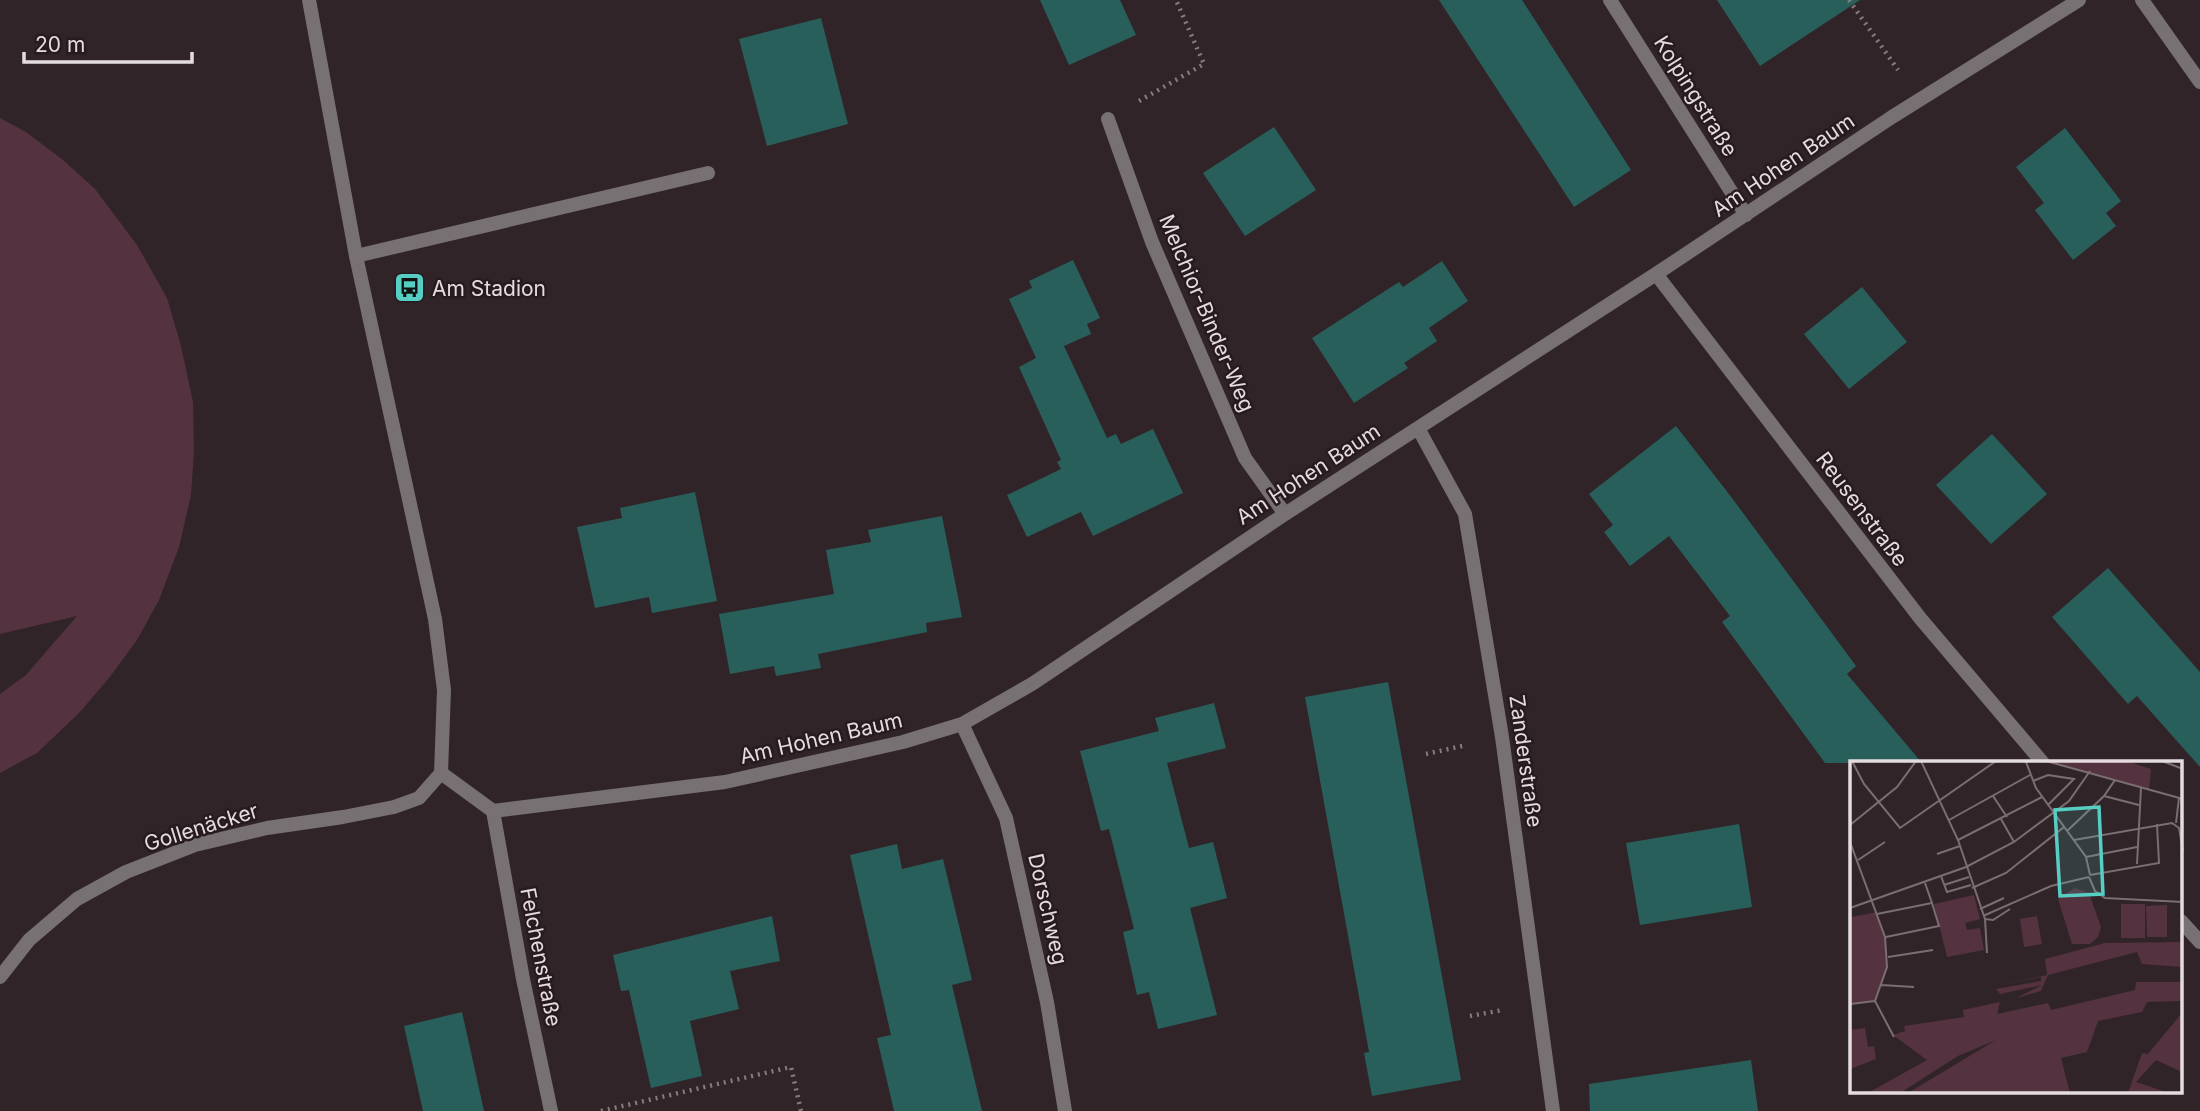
<svg xmlns="http://www.w3.org/2000/svg" width="2200" height="1111" font-family="Inter,sans-serif">
<rect width="100%" height="100%" fill="#312429"/>
<!-- green -->
<path fill="#54323f" d="M 0,118 L 26,132 L 63,160 L 95,189 L 137,245 L 167,298 L 181,346 L 193,402 L 194,451 L 191,495 L 179,547 L 159,600 L 137,640 L 109,678 L 79,713 L 37,753 L 0,773 L 0,694 L 26,675 L 77,616 L 0,634 Z"/>
<!-- building -->
<path fill="#295f5a" d="M 1040,0 L 1120,0 L 1136,35 L 1069,65 Z
M 1439,0 L 1522,0 L 1631,170 L 1574,207 Z
M 1717,0 L 1860,0 L 1760,66 Z
M 821,18 L 848,124 L 767,146 L 739,39 Z
M 1274,127 L 1316,190 L 1245,236 L 1203,173 Z
M 2065,128 L 2121,201 L 2106,213 L 2116,226 L 2073,260 L 2035,210 L 2044,203 L 2016,167 Z
M 1073,260 L 1100,318 L 1087,324 L 1091,334 L 1064,346 L 1107,438 L 1116,434 L 1121,444 L 1153,429 L 1183,493 L 1093,536 L 1081,512 L 1027,537 L 1007,495 L 1061,469 L 1057,462 L 1061,460 L 1019,367 L 1036,358 L 1009,299 L 1032,288 L 1029,281 Z
M 1442,261 L 1468,301 L 1429,328 L 1437,341 L 1404,363 L 1408,368 L 1354,403 L 1312,338 L 1399,282 L 1403,287 Z
M 1862,287 L 1907,342 L 1849,389 L 1804,334 Z
M 1676,426 L 1732,498 L 1856,666 L 1847,674 L 1922,763 L 1825,763 L 1722,622 L 1730,616 L 1669,536 L 1630,566 L 1604,532 L 1613,525 L 1589,494 Z
M 1992,434 L 2047,494 L 1991,544 L 1936,485 Z
M 695,492 L 717,601 L 652,613 L 649,597 L 595,608 L 577,527 L 622,518 L 620,508 Z
M 942,516 L 962,617 L 926,623 L 927,632 L 818,654 L 821,668 L 776,676 L 774,666 L 730,674 L 719,614 L 834,594 L 826,550 L 871,542 L 868,530 Z
M 2108,568 L 2200,672 L 2200,767 L 2137,696 L 2128,704 L 2052,617 Z
M 1388,682 L 1461,1080 L 1372,1096 L 1364,1053 L 1369,1052 L 1305,697 Z
M 1214,703 L 1226,748 L 1167,763 L 1189,848 L 1213,842 L 1227,898 L 1190,908 L 1217,1015 L 1158,1029 L 1149,992 L 1137,995 L 1123,932 L 1134,929 L 1109,829 L 1101,831 L 1080,751 L 1159,731 L 1155,718 Z
M 1739,824 L 1752,907 L 1640,925 L 1626,843 Z
M 897,844 L 902,869 L 943,859 L 972,980 L 952,985 L 982,1111 L 894,1111 L 877,1038 L 891,1035 L 850,855 Z
M 772,916 L 780,961 L 730,971 L 739,1009 L 690,1021 L 702,1076 L 651,1088 L 629,990 L 621,991 L 613,955 Z
M 462,1012 L 484,1111 L 423,1111 L 404,1026 Z
M 1751,1060 L 1758,1111 L 1590,1111 L 1589,1084 Z"/>
<g fill="none" stroke-linecap="round" stroke-linejoin="round">
<!-- path -->
<path stroke="#867c7f" stroke-width="4.5" stroke-dasharray="2 5" stroke-linecap="butt" d="M 1849,0 L 1898,70
M 1139,101 L 1204,64 L 1176,0
M 1426,754 L 1467,745
M 1470,1016 L 1503,1010
M 601,1111 L 791,1067 L 801,1111"/>
<!-- service -->
<path stroke="#777173" stroke-width="14" d="M 356,256 L 708,173"/>
<!-- minor -->
<path stroke="#777173" stroke-width="14" d="M 1610,0 L 1746,215
M 2142,0 L 2200,82
M 1108,119 L 1152,242 L 1245,458 L 1285,514
M 1656,274 L 1920,618 L 2043,763
M 1418,428 L 1465,514 L 1502,737 L 1553,1111
M 962,724 L 1006,818 L 1047,1002 L 1065,1111
M 441,773 L 493,811
M 493,811 L 725,782 L 903,742 L 962,724 L 1032,684 L 1285,514 L 1656,274 L 1892,117 L 2079,0
M 493,811 L 523,979 L 551,1111
M 2181,921 L 2200,942"/>
<!-- tertiary -->
<path stroke="#777173" stroke-width="14" d="M 0,977 L 29,940 L 77,899 L 126,872 L 195,845 L 267,828 L 343,817 L 394,807 L 419,798 L 441,773 L 444,690 L 435,619 L 356,256 L 309,0"/>
</g>
<!-- icons -->
<defs>
<symbol id="bus-square" viewBox="-11 -11 22 22"><rect x="-9" y="-9" width="18" height="18" rx="4" fill="#56cec3" stroke="#271b1f"/><path d="M-5-6H5V4H4V6H2V4H-2V6H-4V4H-5ZM-3.5-4V0h7V-4ZM-3.5 1.2v1.5H-2V1.2ZM2 1.2v1.5H3.5V1.2Z" fill="#111"/></symbol>
</defs>
<g fill-rule="evenodd">
<use href="#bus-square" x="392" y="270" width="35" height="35"/>
</g>
<g text-anchor="middle" dominant-baseline="central" stroke-width="5" stroke-linejoin="round" paint-order="stroke">
<!-- street labels -->
<g font-size="21" fill="#e4dcde" stroke="#271b1f">
<text transform="translate(1696 96) rotate(58)">Kolpingstraße</text>
<text transform="translate(1783 165) rotate(-34)">Am Hohen Baum</text>
<text transform="translate(1207 313) rotate(67)">Melchior-Binder-Weg</text>
<text transform="translate(1308 474) rotate(-33)">Am Hohen Baum</text>
<text transform="translate(1862 509) rotate(53)">Reusenstraße</text>
<text transform="translate(821 738) rotate(-13)">Am Hohen Baum</text>
<text transform="translate(1526 761) rotate(82)">Zanderstraße</text>
<text transform="translate(201 827) rotate(-17)">Gollenäcker</text>
<text transform="translate(1048 909) rotate(77)">Dorschweg</text>
<text transform="translate(541 957) rotate(79)">Felchenstraße</text>
</g>
<!-- poi labels -->
<g font-size="21" fill="#e4dcde" stroke="#271b1f" text-anchor="start">
<text x="432" y="288">Am Stadion</text>
</g>
</g>
<!-- overview -->
<g transform="translate(1850 761)">
<rect width="332" height="332" fill="#312429"/>
<path d="M 196,0 L 276,0 L 301,8 L 299,29 ZM 225,127 L 239,132 L 251,166 L 248,176 L 240,183 L 222,183 L 208,138 ZM 124,134 L 130,158 L 115,162 L 117,169 L 130,167 L 134,189 L 97,196 L 84,143 ZM 271,143 L 295,143 L 295,177 L 271,177 ZM 317,144 L 317,176 L 297,176 L 296,145 ZM 27,151 L 35,176 L 37,206 L 25,240 L 0,242 L 1,156 ZM 187,155 L 192,183 L 174,186 L 170,158 ZM 333,181 L 332,206 L 292,203 L 287,191 L 198,214 L 191,230 L 166,237 L 192,224 L 150,233 L 146,228 L 191,220 L 191,216 L 149,224 L 197,214 L 195,198 L 255,182 ZM 286,221 L 332,221 L 332,240 L 297,241 L 292,251 L 248,260 L 237,291 L 211,297 L 220,332 L 58,332 L 146,279 L 108,295 L 50,332 L 18,332 L 77,299 L 43,274 L 55,270 L 54,265 L 114,256 L 113,249 L 150,241 L 147,253 L 198,242 L 201,249 L 285,229 ZM 332,252 L 332,311 L 306,299 L 286,321 L 319,332 L 278,332 L 292,292 L 298,293 ZM 15,267 L 18,286 L 24,285 L 26,298 L 0,308 L 0,269 Z" fill="#54323f"/>
<path fill="none" stroke="#796e71" stroke-width="2" d="M 2,0 L 14,23 L 50,67 L 146,0M 71,0 L 108,79 L 135,158 L 137,192M 166,0 L 194,0M 196,0 L 333,38M 312,0 L 333,8M 176,1 L 186,27 L 236,96 L 240,114M 183,20 L 198,14 L 224,18 L 198,44M 143,35 L 157,56M 254,35 L 289,44M 151,58 L 164,81M 99,59 L 180,14M 326,62 L 329,37M 0,64 L 47,26 L 66,0M 217,70 L 254,35 L 265,19M 108,79 L 192,36M 224,79 L 322,62 L 329,67 L 333,90M 0,81 L 35,176 L 37,206 L 25,240 L 44,276M 87,93 L 110,85M 236,96 L 287,86M 8,99 L 35,81M 287,103 L 291,27M 240,114 L 309,102 L 307,63M 91,115 L 97,131 L 121,124M 239,116 L 245,130 L 255,137 L 333,141M 94,124 L 119,116M 122,127 L 156,112 L 214,66M 0,147 L 116,106 L 164,81 L 219,40 L 240,10M 130,148 L 154,137M 27,153 L 82,142 L 75,122M 133,155 L 201,125 L 239,116M 135,158 L 143,159 L 160,148M 36,176 L 89,165 L 82,142M 38,196 L 83,189M 31,224 L 64,226M 0,243 L 25,240"/>
<path fill="#56cec3" fill-opacity="0.15" stroke="#56cec3" stroke-width="3.5" d="M 249,46 L 253,133 L 210,135 L 205,49 Z"/>
<rect width="332" height="332" fill="none" stroke="#e4dcde" stroke-width="3.5"/>
</g>
<!-- scale -->
<path d="M24 52v10h168v-10" fill="none" stroke="#e4dcde" stroke-width="3.5"/>
<text x="35" y="52" font-size="21" fill="#e4dcde" stroke="#271b1f" stroke-width="5" paint-order="stroke">20 m</text>
</svg>
